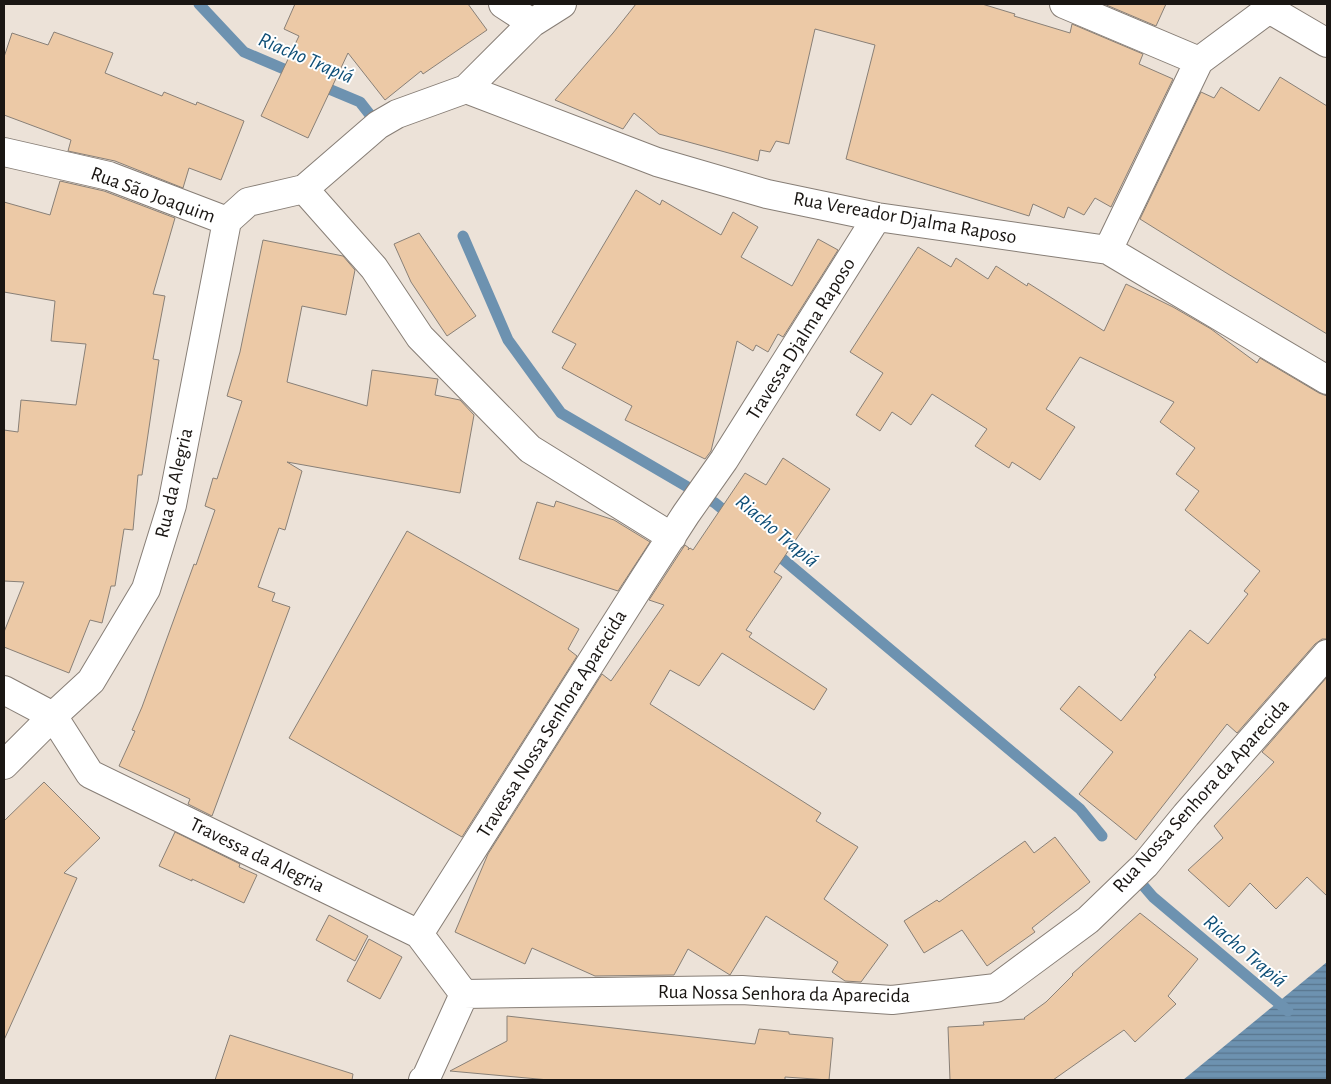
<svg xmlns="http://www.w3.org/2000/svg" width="1331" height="1084" font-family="'Alegreya Sans',sans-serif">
<defs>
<pattern id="water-rules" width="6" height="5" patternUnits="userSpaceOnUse" patternTransform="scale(1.25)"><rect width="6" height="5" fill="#6d92b0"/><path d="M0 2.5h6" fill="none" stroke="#59768e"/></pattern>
</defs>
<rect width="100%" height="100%" fill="#ece2d8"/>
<!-- water -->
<path fill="url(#water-rules)" d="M 1327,962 L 1327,1080 L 1183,1080 Z"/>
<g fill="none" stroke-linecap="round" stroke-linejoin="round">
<!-- stream -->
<path stroke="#6d92b0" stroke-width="11" d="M 199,4 L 244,52 L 298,75
M 317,84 L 360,102 L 378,125
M 463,236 L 508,340 L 561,413 L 715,503 L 732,517
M 772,550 L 1080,809 L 1102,836
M 1141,883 L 1153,897 L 1288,1011"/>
</g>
<!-- building -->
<path fill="#ecc9a6" stroke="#898077" d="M 295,4 L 468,4 L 487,30 L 423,74 L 421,71 L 385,100 L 348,53 L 308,138 L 261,116 L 299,36 L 284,29 Z
M 636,4 L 982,4 L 1015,14 L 1014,16 L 1070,33 L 1072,24 L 1143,54 L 1139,64 L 1173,79 L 1111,207 L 1095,198 L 1084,215 L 1068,207 L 1064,218 L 1033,204 L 1029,216 L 846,159 L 875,45 L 815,29 L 789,144 L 776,141 L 770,152 L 760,150 L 758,161 L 659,134 L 634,113 L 623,129 L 555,100 L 613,33 Z
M 1104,4 L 1166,4 L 1156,26 Z
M 54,32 L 113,53 L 105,73 L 162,96 L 164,92 L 196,105 L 197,102 L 244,121 L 221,180 L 189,168 L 183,188 L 115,161 L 68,151 L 71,140 L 4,115 L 4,57 L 12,33 L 48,45 Z
M 1280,77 L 1327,106 L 1327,334 L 1228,274 L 1140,219 L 1201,92 L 1214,98 L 1221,87 L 1259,111 Z
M 60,181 L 104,191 L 175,218 L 153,294 L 165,296 L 153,359 L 159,360 L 142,475 L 138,475 L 133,530 L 124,529 L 115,586 L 111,586 L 102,623 L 90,620 L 69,673 L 4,647 L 4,632 L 24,582 L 4,581 L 4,430 L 18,432 L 21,400 L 76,405 L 86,344 L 51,341 L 55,301 L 4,292 L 4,202 L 50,215 Z
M 636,190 L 660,205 L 662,200 L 721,235 L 733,212 L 758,227 L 741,257 L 792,286 L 818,239 L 838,250 L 783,337 L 778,334 L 768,352 L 756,345 L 753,351 L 737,341 L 711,451 L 705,459 L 625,420 L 632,406 L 562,368 L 576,344 L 552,332 Z
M 419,233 L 476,316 L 447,336 L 411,282 L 394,244 Z
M 263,240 L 343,256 L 355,270 L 346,315 L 302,306 L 287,382 L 367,406 L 372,370 L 438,379 L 435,395 L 460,400 L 474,415 L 460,493 L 287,462 L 302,471 L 285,530 L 279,528 L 258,587 L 275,593 L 272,601 L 290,607 L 212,816 L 188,804 L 190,799 L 119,766 L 135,731 L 132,730 L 142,707 L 194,564 L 196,565 L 215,510 L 205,506 L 213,478 L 217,479 L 242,401 L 227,396 L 240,352 Z
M 918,247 L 951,267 L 956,258 L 988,279 L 996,266 L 1027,286 L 1028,283 L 1104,331 L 1126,284 L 1173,307 L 1211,329 L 1257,363 L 1260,358 L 1319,393 L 1327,396 L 1327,639 L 1322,639 L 1315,644 L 1237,733 L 1227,724 L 1136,840 L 1079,794 L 1113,752 L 1060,709 L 1079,686 L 1121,721 L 1156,677 L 1154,675 L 1190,630 L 1208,644 L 1248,594 L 1244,591 L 1260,571 L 1185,510 L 1199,491 L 1176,474 L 1195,448 L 1160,422 L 1174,402 L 1080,357 L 1046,409 L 1075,427 L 1040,480 L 1012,462 L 1009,468 L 975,446 L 987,429 L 932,394 L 911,425 L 892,412 L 880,431 L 856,415 L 883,373 L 850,352 Z
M 783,458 L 830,489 L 774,572 L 782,577 L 746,630 L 752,633 L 749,637 L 827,689 L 814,710 L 722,653 L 699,686 L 670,670 L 650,704 L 821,813 L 816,821 L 858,847 L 824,899 L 888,945 L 861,982 L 845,981 L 832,972 L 838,962 L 766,916 L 730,975 L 688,949 L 674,975 L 595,976 L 532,948 L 525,964 L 455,932 L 488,854 L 602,674 L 611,681 L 664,605 L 649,600 L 683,548 L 685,545 L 689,548 L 688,550 L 690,548 L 693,550 L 745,473 L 766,485 Z
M 556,501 L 614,520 L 650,542 L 618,591 L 519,559 L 537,502 L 554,507 Z
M 407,531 L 579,629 L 568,649 L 577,656 L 462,837 L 289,738 Z
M 1327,677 L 1327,896 L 1307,877 L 1276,909 L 1250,883 L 1229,907 L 1188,870 L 1223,838 L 1214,826 L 1274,762 L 1262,752 Z
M 44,782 L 100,838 L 64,873 L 77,878 L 4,1040 L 4,821 Z
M 175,832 L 240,864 L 239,867 L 257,875 L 244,903 L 192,879 L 192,881 L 159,866 Z
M 1055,837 L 1090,882 L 1032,928 L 1035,932 L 987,966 L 962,930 L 924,953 L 904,921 L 937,900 L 939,902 L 1025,841 L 1034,853 Z
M 1140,913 L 1198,959 L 1168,996 L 1176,1004 L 1135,1042 L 1124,1030 L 1053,1080 L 950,1080 L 948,1027 L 984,1025 L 983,1022 L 1025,1019 L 1024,1018 L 1046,1002 L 1073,975 L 1072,974 Z
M 329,915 L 368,936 L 355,961 L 316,940 Z
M 369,939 L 402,957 L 380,999 L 347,981 Z
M 507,1016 L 755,1044 L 759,1029 L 789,1032 L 789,1034 L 833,1038 L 829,1080 L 785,1077 L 785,1080 L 549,1080 L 450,1071 L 507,1041 Z
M 230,1035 L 353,1074 L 352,1080 L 215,1080 Z"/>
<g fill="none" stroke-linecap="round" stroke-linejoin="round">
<defs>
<path id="minor" d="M 503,4 L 532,23
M 1064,4 L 1199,61
M 1269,9 L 1327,43
M 466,89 L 657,162 L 767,194 L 877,217 L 1108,250 L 1327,380
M 4,152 L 109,176 L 227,221
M 304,189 L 374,268 L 420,337 L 530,449 L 672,537
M 227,221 L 248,202 L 304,189 L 378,125 L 397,114 L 466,89 L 532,23 L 562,4
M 1108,250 L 1199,61 L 1269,9
M 4,690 L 53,716 L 90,774 L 419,934 L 464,994
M 4,765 L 53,716 L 91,681 L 146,589 L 172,505 L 227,221
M 419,934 L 644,579 L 686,514 L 724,460 L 877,217
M 464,994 L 742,990 L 892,1000 L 996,988 L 1088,920 L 1145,865 L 1186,815 L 1327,654
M 423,1080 L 426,1078 L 464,994"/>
</defs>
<!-- minor casing -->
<use href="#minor" stroke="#877e76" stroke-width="30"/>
<!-- minor -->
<use href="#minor" stroke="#fff" stroke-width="28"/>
</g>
<g text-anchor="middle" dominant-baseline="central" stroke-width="4" stroke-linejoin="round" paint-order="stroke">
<!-- street labels -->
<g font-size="20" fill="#1a1613" stroke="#fff">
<text transform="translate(153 195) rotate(20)">Rua São Joaquim</text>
<text transform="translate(905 218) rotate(10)">Rua Vereador Djalma Raposo</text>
<text transform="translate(801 339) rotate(-58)">Travessa Djalma Raposo</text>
<text transform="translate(174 483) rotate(-77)">Rua da Alegria</text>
<text transform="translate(552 724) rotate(-58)">Travessa Nossa Senhora Aparecida</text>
<text transform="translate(1201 796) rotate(-48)">Rua Nossa Senhora da Aparecida</text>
<text transform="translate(257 855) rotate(26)">Travessa da Alegria</text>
<text transform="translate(784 994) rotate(1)">Rua Nossa Senhora da Aparecida</text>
</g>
<!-- water labels -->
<g font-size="21" font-style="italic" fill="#0f4f77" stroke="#fff">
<text transform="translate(306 58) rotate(23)">Riacho Trapiá</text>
<text transform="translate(777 531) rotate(40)">Riacho Trapiá</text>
<text transform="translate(1245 951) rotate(40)">Riacho Trapiá</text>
</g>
</g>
<!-- border -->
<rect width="1331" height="1084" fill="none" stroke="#1a1613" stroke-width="10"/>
</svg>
